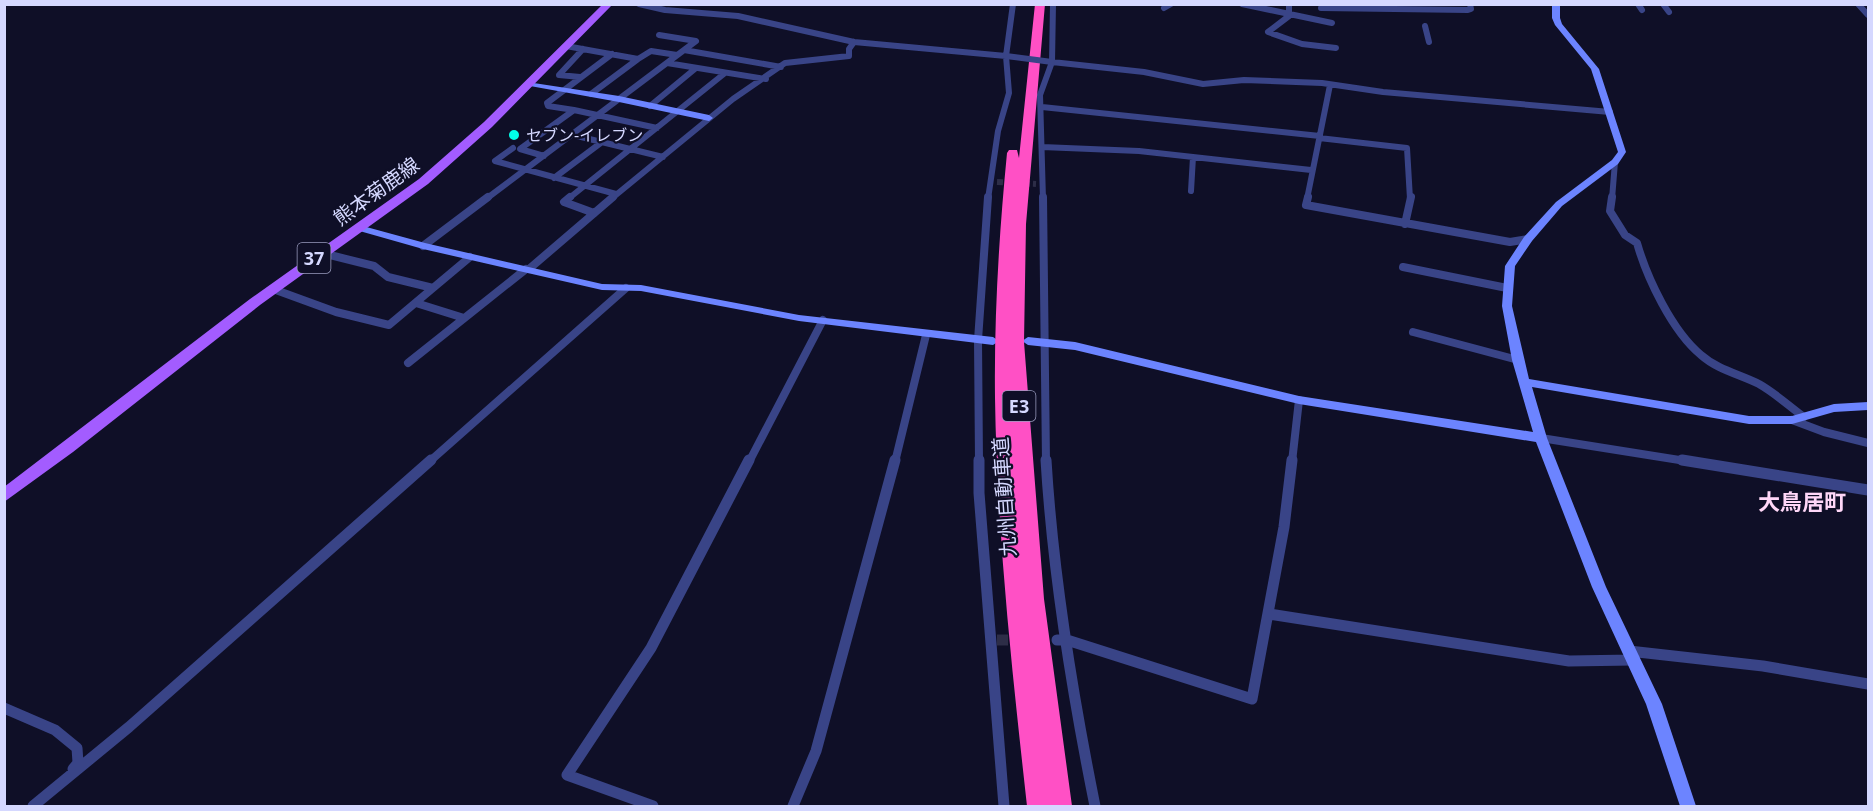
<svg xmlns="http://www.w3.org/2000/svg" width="1873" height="811" font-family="'Open Sans','Noto Sans JP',sans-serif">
<rect width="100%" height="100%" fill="#0f0f27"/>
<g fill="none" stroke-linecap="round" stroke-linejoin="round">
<!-- street-tunnel-far1 -->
<path stroke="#2d2d47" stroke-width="6" stroke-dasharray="6 3" stroke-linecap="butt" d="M 997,182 L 1036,184"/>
<!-- street-tunnel -->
<path stroke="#2d2d47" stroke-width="11" stroke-dasharray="11 5" stroke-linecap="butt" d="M 997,640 L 1022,640"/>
<!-- street-far2 -->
<path stroke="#394487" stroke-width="6" d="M 639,4 L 665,10 L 738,16 L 854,42 L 1006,56
M 1242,4 L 1332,23
M 1289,4 L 1289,16 L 1268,32 L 1302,44 L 1336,48
M 1638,4 L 1642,10
M 1663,4 L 1669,12
M 1858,4 L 1868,15
M 1164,8 L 1171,4
M 1321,8 L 1468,10 L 1471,9 L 1470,4
M 1425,26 L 1429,42
M 566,46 L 638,59 L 651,51 L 677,55
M 684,50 L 781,67
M 1052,62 L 1144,72 L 1203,84 L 1244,80 L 1322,83 L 1383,92 L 1610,112
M 667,63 L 766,79
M 580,77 L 559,75 L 583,49
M 591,94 L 638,59
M 650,106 L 696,68
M 1042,107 L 1320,136
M 574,110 L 657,128
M 573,135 L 663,157
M 1319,138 L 1407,148 L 1410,199
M 1042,147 L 1139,151 L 1311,170
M 513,148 L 495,161 L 616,194
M 544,156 L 520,149 L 574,110 L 548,106 L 547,103 L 612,54
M 554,178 L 602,142
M 1191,191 L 1193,157
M 486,199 L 696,41 L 659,35
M 568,199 L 725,73
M 611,199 L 733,99 L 785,63 L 849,56 L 849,49 L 854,42
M 988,199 L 998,131 L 1009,93 L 1006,56 L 1013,4
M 1043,199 L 1040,95 L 1052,62 L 1053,4
M 1307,199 L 1330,85
M 1612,199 L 1615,162"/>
<!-- street-far1 -->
<path stroke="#394487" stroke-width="8" d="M 570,197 L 564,202 L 594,213
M 1043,197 L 1046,462
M 1308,197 L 1306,205 L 1510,242 L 1528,239
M 1612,197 L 1610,211 L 1625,235 L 1637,243 C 1647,278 1672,331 1701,355 C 1718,370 1739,374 1759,384 C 1775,393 1789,406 1804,417
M 1405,224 L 1411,197
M 423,246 L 488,197
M 1403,267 L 1507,288
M 529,269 L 613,197
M 433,288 L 470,257
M 273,289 L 336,312 L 389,325 L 433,288 L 388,277 L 374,266 L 322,253
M 416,303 L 464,318
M 1413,332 L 1518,360
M 408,363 L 526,269
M 1792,420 L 1824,432 L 1868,443
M 1541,438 L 1692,462
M 429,462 L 626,288
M 749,462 L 823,320
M 895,462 L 926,335
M 979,462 L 978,340 L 988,197
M 1292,462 L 1299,400"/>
<!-- street -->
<path stroke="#394487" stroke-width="11" d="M 979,460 L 979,493 L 1004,806
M 1046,460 C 1053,576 1072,692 1095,806
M 1682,460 L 1868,490
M 1269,614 L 1569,661 L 1633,660
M 1057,640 L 1067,640 L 1252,699 L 1284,527 L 1292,460
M 1629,651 L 1763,666 L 1868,684
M 4,708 L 55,730 L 77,748 L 78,763 L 73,769
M 33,806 L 129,727 L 431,460
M 653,806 L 567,775 L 651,648 L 749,460
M 793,806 L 816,751 L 895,460"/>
<!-- secondary -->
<path fill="#6c84ff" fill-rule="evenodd" d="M 1552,4 L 1560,4 L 1560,18 L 1562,24 L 1599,69 L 1626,152 L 1618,164 L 1562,206 L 1532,241 L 1515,266 L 1512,306 L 1529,379 L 1749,416 L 1792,416 L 1834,404 L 1868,402 L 1868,410 L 1834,412 L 1792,424 L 1749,424 L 1532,387 L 1547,438 L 1606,587 L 1662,704 L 1696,806 L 1680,806 L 1646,704 L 1592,587 L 1536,442 L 1299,404 L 1075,350 L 1028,345 L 1022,341 L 1028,337 L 1075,342 L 1299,396 L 1533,432 L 1512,360 L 1502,306 L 1505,266 L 1524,237 L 1556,202 L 1612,160 L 1618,152 L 1591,69 L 1555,25 L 1552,18 Z
M 527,82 L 619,96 L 709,115 L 713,118 L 709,121 L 619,102 L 530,86 L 526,84 Z
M 359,225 L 425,243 L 602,284 L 641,285 L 799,315 L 993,337 L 999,341 L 993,345 L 799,321 L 641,291 L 602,290 L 423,249 L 356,230 L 356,226 Z"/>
<!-- primary -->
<path fill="#a35cff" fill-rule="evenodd" d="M 603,4 L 613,4 L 492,127 L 428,184 L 260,305 L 73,452 L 4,502 L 4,487 L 250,299 L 419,179 L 484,122 Z"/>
<!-- highway -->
<path fill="#ff50c5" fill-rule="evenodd" d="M 1035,4 L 1045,4 L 1026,224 L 1024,342 L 1044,599 L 1072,806 L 1027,806 C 1012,671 997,535 995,398 C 994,316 999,235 1007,153 L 1009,150 L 1017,150 L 1019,158 Z"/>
<!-- street-bridge -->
<path stroke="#394487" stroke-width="6" d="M 1006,56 L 1052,62"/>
</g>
<!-- markers -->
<circle fill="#01ffe9" stroke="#0f0f27" stroke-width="2" cx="514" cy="135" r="6"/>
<g text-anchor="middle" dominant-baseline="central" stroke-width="4.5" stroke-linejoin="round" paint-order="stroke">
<!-- far-poi labels -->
<g font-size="16" fill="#d5d8ff" stroke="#0f0f27" text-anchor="start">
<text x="526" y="135">セブン-イレブン</text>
</g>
<!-- shield labels -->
<g fill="#0f0f27" stroke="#9a9cbe" stroke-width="1.5">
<rect x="297.5" y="243" width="33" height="30" rx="4.5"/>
<rect x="1002.5" y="391" width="33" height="30" rx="4.5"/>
</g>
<g font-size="18" font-weight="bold" fill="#d5d8ff">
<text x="314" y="258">37</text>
<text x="1019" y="406">E3</text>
</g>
<!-- street labels -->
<g font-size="20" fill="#d5d8ff" stroke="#0f0f27">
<text transform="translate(376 191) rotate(-36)">熊本菊鹿線</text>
<text transform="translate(1004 497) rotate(-94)">九州自動車道</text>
</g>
<!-- quarter labels -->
<g font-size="22" font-weight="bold" fill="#ffd7f8" stroke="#0f0f27">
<text x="1802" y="501">大鳥居町</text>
</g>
</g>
<!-- border -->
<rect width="1873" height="811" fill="none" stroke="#d5d8ff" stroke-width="12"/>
</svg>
